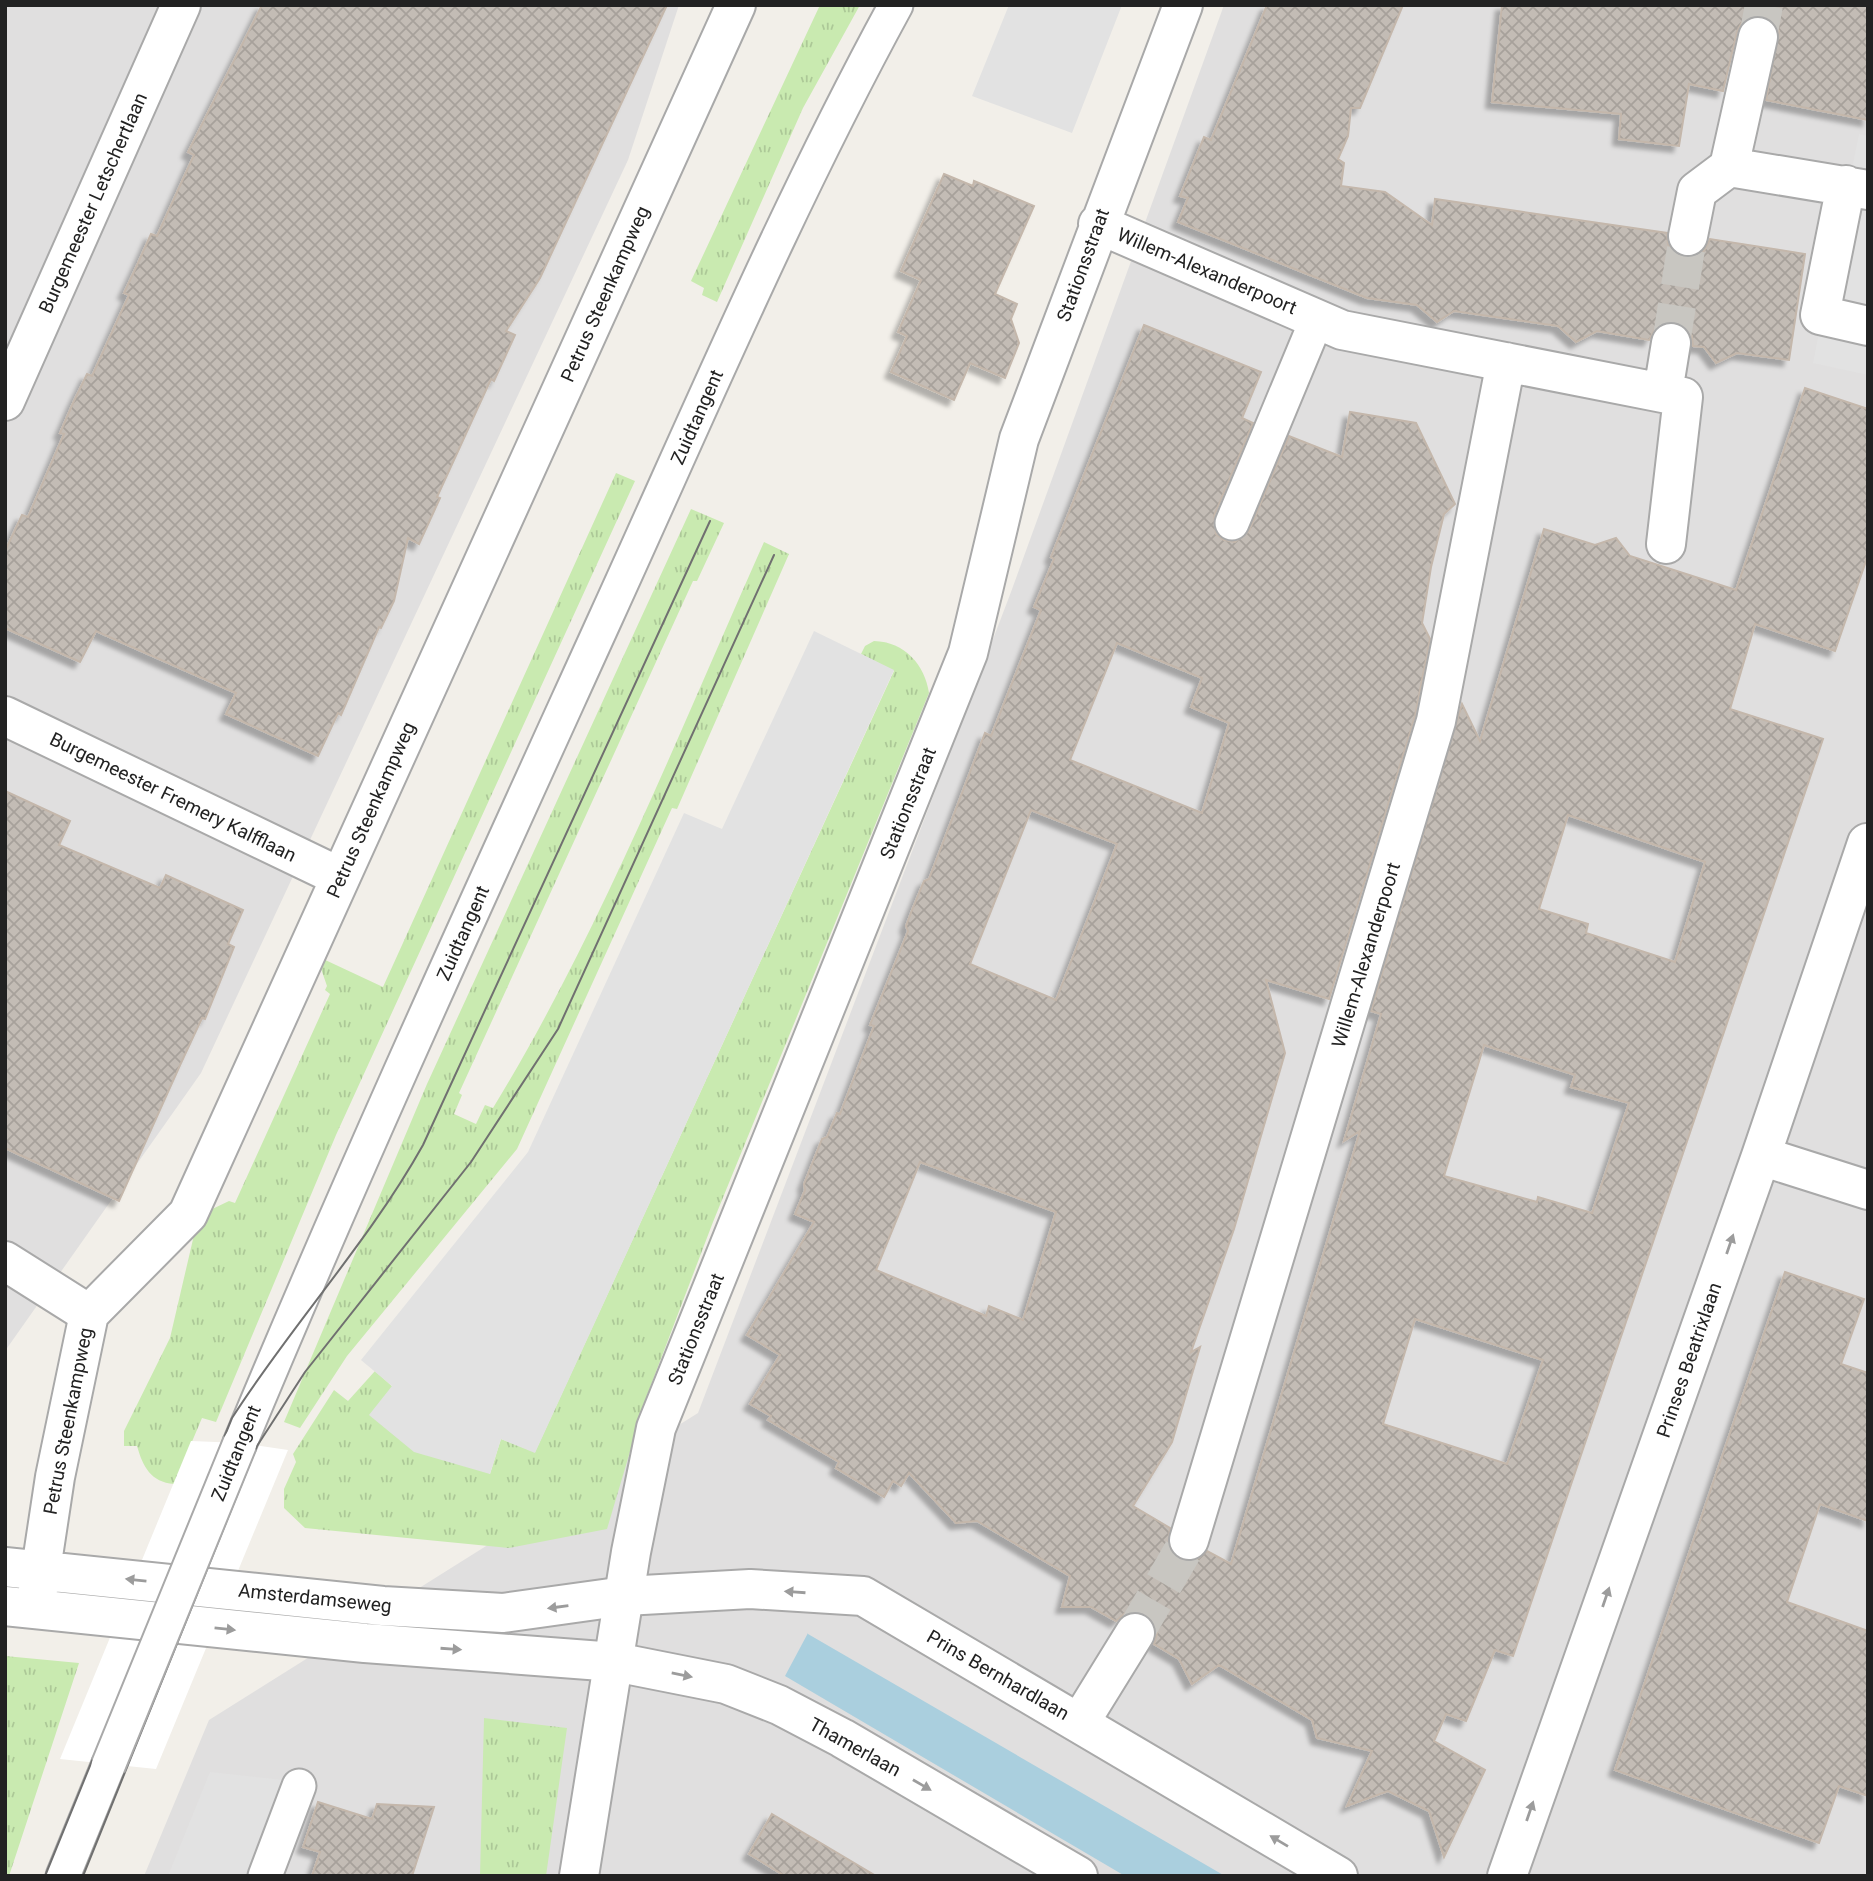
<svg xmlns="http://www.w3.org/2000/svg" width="1873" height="1881" font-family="Roboto,sans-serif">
<defs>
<pattern id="grass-tufts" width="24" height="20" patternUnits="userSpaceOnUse" patternTransform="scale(1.75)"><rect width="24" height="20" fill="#c9eab0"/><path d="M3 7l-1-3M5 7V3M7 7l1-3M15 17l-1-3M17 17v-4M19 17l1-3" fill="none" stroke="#acc897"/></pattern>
<pattern id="building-cross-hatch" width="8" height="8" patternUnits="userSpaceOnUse" patternTransform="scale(1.75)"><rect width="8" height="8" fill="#c3bcb5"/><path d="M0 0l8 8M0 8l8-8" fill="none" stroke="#a7a19b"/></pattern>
<filter id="shadow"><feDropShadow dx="-6" dy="6" stdDeviation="2" flood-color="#0004"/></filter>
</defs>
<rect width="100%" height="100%" fill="#f2efe9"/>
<!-- residential -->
<path fill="#e0dfdf" d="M 5,5 L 679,5 L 628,160 L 201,1073 L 5,1351 Z
M 1224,5 L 1868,5 L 1868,1876 L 144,1876 L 209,1720 L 698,1413 L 1011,592 Z"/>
<!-- grass -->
<path fill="url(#grass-tufts)" d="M 820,5 L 860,5 L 803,108 L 717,302 L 702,295 L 704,288 L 691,281 Z
M 616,473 L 635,481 L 336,1135 L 216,1422 L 202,1418 L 174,1484 C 151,1482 143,1467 137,1446 L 124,1446 L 124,1431 L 170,1338 L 194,1235 L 204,1213 L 229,1201 L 235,1203 L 330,994 L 325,990 L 327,986 L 319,963 L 321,958 L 383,987 Z
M 691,509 L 724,523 L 697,581 L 693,581 L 459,1093 L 462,1095 L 454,1114 L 476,1124 L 485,1105 L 493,1108 C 601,931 679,732 764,542 L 789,554 L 677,809 L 672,808 L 517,1149 L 347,1356 L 300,1428 L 284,1422 L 427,1084 Z
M 874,641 C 905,642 925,665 929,693 L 713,1222 L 646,1398 L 607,1529 L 509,1548 L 305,1528 L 284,1508 L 284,1489 L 296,1462 L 293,1454 L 334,1390 L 348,1401 L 375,1371 L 490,1474 L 501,1439 L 535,1452 L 894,671 L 861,654 L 865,646 Z
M 5,1656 L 79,1663 L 9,1876 L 5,1876 Z
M 484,1718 L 567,1728 L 546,1876 L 480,1876 Z"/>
<!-- parking -->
<path fill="#e2e2e2" d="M 1009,5 L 1122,5 L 1072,133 L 972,96 Z
M 1859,134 L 1868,136 L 1868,375 L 1813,363 Z
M 814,631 L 894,670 L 535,1453 L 501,1439 L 490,1474 L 414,1452 L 369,1415 L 392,1386 L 361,1360 L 528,1152 L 684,813 L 722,829 Z
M 210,1772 L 311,1783 L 277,1876 L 168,1876 Z"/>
<!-- water -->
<path fill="#aacfde" d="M 808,1633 L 808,1634 L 1225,1876 L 1125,1876 L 785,1676 Z"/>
<!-- pier -->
<path fill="#fff" d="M 191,1441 L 240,1443 L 288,1450 L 156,1769 L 60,1759 Z"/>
<!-- building -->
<path fill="url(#building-cross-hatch)" stroke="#c4b7ab" stroke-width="2" fill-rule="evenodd" filter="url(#shadow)" d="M 262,5 L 667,5 L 540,278 L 506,331 L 515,335 L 494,381 L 491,379 L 437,497 L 440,498 L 419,544 L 408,538 L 394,601 L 381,628 L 379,627 L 341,715 L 338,713 L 318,756 L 226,714 L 236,693 L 96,631 L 80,662 L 5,628 L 5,551 L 22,515 L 28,517 L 64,434 L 60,433 L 73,403 L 87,374 L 92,376 L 129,295 L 124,293 L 138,263 L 151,234 L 157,236 L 194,155 L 188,152 Z
M 1267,5 L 1403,5 L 1360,108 L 1351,108 L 1348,136 L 1338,159 L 1344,163 L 1341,186 L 1385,192 L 1432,225 L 1435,199 L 1667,233 L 1668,244 L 1673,252 L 1684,257 L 1696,256 L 1704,251 L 1710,239 L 1805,254 L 1789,360 L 1737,353 L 1716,363 L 1704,347 L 1693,346 L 1692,336 L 1685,327 L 1674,321 L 1663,323 L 1655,329 L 1649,340 L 1597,331 L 1576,342 L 1558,326 L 1454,311 L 1437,322 L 1417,305 L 1367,298 L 1178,222 L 1188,198 L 1180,196 L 1204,137 L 1211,140 Z
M 1502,5 L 1868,5 L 1868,120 L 1766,100 L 1779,31 L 1772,20 L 1762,16 L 1751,16 L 1742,22 L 1737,32 L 1723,91 L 1689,84 L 1679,146 L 1619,139 L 1621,114 L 1492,102 Z
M 944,174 L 973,186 L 974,181 L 1034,206 L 995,294 L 1017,304 L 1011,319 L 1019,343 L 1005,378 L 970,363 L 954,400 L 891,372 L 907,336 L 898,332 L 921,280 L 901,271 Z
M 1144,325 L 1261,372 L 1242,418 L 1253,423 L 1214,516 L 1216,534 L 1224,540 L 1235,542 L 1249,531 L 1289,436 L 1342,457 L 1350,412 L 1416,423 L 1455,504 L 1444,514 L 1431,567 L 1422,623 L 1430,639 L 1415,716 L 1329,999 L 1266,980 L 1285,1053 L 1234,1229 L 1191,1352 L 1200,1347 L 1172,1442 L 1133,1506 L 1170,1528 L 1168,1546 L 1174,1555 L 1183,1561 L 1195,1561 L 1207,1551 L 1231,1564 L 1360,1131 L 1344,1141 L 1381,1014 L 1371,1011 L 1462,704 L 1480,741 L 1544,529 L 1595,545 L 1616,538 L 1630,556 L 1736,590 L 1805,388 L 1868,409 L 1868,555 L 1835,651 L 1755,624 L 1730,709 L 1823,739 L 1513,1656 L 1495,1650 L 1466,1721 L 1446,1714 L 1434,1741 L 1485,1770 L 1444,1857 L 1429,1811 L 1388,1791 L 1347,1806 L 1372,1751 L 1317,1738 L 1312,1720 L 1219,1665 L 1192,1684 L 1179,1659 L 1154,1644 L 1157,1633 L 1155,1623 L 1147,1615 L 1135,1611 L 1124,1614 L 1116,1621 L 1091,1607 L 1062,1607 L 1070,1576 L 977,1521 L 956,1523 L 909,1473 L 901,1486 L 893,1481 L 884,1497 L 836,1468 L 839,1462 L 768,1420 L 771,1416 L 750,1404 L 780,1355 L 747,1335 L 814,1222 L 795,1214 L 805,1190 L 804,1184 L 822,1139 L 827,1137 L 837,1113 L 840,1114 L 874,1026 L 870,1025 L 908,931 L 906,926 L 912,910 L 924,881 L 929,879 L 985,733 L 991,736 L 1041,610 L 1034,607 L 1054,559 L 1051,557 ZM 1117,643 L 1202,678 L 1191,707 L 1229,723 L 1202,813 L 1070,760 ZM 1031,810 L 1117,844 L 1056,1000 L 970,964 ZM 1568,815 L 1705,862 L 1675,962 L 1586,933 L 1588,924 L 1539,909 ZM 1484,1045 L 1575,1075 L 1571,1087 L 1629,1103 L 1592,1213 L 1538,1197 L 1537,1202 L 1444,1176 ZM 920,1162 L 1056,1212 L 1023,1320 L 989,1306 L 986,1316 L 876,1270 ZM 1415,1319 L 1543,1360 L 1507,1464 L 1383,1424 Z
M 5,791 L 70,821 L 59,845 L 160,888 L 166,875 L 243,910 L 228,944 L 234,947 L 205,1019 L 202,1018 L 181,1063 L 119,1201 L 5,1148 Z
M 1785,1272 L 1864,1299 L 1841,1364 L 1868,1373 L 1868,1521 L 1820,1504 L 1787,1602 L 1868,1631 L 1868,1796 L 1839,1786 L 1819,1843 L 1615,1770 Z
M 318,1802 L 372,1819 L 377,1804 L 434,1807 L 412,1876 L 312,1876 L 320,1852 L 303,1847 Z
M 772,1814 L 876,1876 L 785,1876 L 749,1854 Z"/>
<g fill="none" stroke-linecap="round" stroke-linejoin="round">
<!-- minor-tunnel -->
<path stroke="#c8c6c1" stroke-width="38" stroke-dasharray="38 19" stroke-linecap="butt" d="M 1758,37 L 1764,5
M 1671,343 L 1688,236
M 1135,1633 L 1189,1540"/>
<defs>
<path id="service" d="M 1232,523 L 1317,319
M 240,1443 C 356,1164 482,890 607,615 C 700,411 788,203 896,5
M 63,1876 L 108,1766
M 265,1876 L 299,1786"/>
<path id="minor" d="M 1729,167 L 1868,190
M 1846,185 L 1820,315 L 1868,326
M 1098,224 L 1342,330 L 1683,397 L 1666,544
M 1688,236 L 1697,191 L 1729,167 L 1758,37
M 1663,392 L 1671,343
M 5,401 L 181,5
M 5,716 L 340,877
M 1761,1156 L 1868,1190
M 5,1261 L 89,1314
M 1189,1540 L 1436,721 L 1506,362
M 1080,1722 L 1135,1633
M 579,1876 L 631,1552 L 656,1428 L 968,653 L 1019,439 L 1183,5
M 1507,1876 L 1761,1156 L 1867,843"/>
<path id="tertiary" d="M 5,1567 L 383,1606 L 503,1613 L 625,1596 L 750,1589 L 863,1596 L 1338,1876
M 5,1606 L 365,1643 L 615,1662 L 726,1684 L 779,1705 L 842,1738 L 1078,1876
M 35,1609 L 55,1477 L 89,1314 L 188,1214 L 736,5"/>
</defs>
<!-- service casing -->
<use href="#service" stroke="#a9a9a9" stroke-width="37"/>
<!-- minor casing -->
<use href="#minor" stroke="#a9a9a9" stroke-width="42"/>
<!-- tertiary casing -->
<use href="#tertiary" stroke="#a9a9a9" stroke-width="42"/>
<!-- service -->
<use href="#service" stroke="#fff" stroke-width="33"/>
<!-- minor -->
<use href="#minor" stroke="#fff" stroke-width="38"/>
<!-- tertiary -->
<use href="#tertiary" stroke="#fff" stroke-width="38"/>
<!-- tram -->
<path stroke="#707070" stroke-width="2" d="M 45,1876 L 232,1418 C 292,1324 369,1242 423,1145 L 710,521
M 83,1876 L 257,1446 L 305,1372 L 471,1162 L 558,1029 L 774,555"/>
<defs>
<path id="service-bridge" d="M 108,1766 L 240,1443"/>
</defs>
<!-- service-bridge casing -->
<use href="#service-bridge" stroke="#a9a9a9" stroke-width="37" stroke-linecap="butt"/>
<!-- service-bridge -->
<use href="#service-bridge" stroke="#fff" stroke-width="33"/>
</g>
<!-- one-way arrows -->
<defs><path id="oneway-solid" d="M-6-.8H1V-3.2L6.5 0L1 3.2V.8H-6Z" transform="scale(1.75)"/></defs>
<g fill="#9c9c9c">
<use href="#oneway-solid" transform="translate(1730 1244) rotate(-71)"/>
<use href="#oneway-solid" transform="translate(136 1580) rotate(-174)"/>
<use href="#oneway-solid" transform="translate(795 1592) rotate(-176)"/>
<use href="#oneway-solid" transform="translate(1606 1597) rotate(-71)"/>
<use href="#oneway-solid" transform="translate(558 1607) rotate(172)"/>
<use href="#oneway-solid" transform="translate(225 1629) rotate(6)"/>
<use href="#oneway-solid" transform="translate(451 1649) rotate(4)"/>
<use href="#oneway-solid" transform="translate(682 1675) rotate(11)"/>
<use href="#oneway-solid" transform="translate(922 1785) rotate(30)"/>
<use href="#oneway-solid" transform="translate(1530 1811) rotate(-71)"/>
<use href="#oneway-solid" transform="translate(1279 1841) rotate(-149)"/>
</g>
<g text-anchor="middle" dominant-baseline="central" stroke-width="5" stroke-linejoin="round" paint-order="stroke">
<!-- street labels -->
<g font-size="19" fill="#222" stroke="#fff">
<text transform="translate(93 203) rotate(-66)">Burgemeester Letschertlaan</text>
<text transform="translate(1083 265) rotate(-70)">Stationsstraat</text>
<text transform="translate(1207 271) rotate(23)">Willem-Alexanderpoort</text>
<text transform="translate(605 294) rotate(-66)">Petrus Steenkampweg</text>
<text transform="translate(697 417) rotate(-66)">Zuidtangent</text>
<text transform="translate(173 797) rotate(26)">Burgemeester Fremery Kalfflaan</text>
<text transform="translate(908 803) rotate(-68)">Stationsstraat</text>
<text transform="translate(371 810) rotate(-66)">Petrus Steenkampweg</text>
<text transform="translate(463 933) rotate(-66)">Zuidtangent</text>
<text transform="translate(1366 955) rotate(-73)">Willem-Alexanderpoort</text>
<text transform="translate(696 1329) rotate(-68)">Stationsstraat</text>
<text transform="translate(1689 1360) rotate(-71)">Prinses Beatrixlaan</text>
<text transform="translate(68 1421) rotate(-79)">Petrus Steenkampweg</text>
<text transform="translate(236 1453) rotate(-68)">Zuidtangent</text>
<text transform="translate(315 1598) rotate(6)">Amsterdamseweg</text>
<text transform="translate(998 1675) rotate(30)">Prins Bernhardlaan</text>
<text transform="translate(855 1747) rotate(29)">Thamerlaan</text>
</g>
</g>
<!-- border -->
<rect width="1873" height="1881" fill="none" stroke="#222222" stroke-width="14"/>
</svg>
